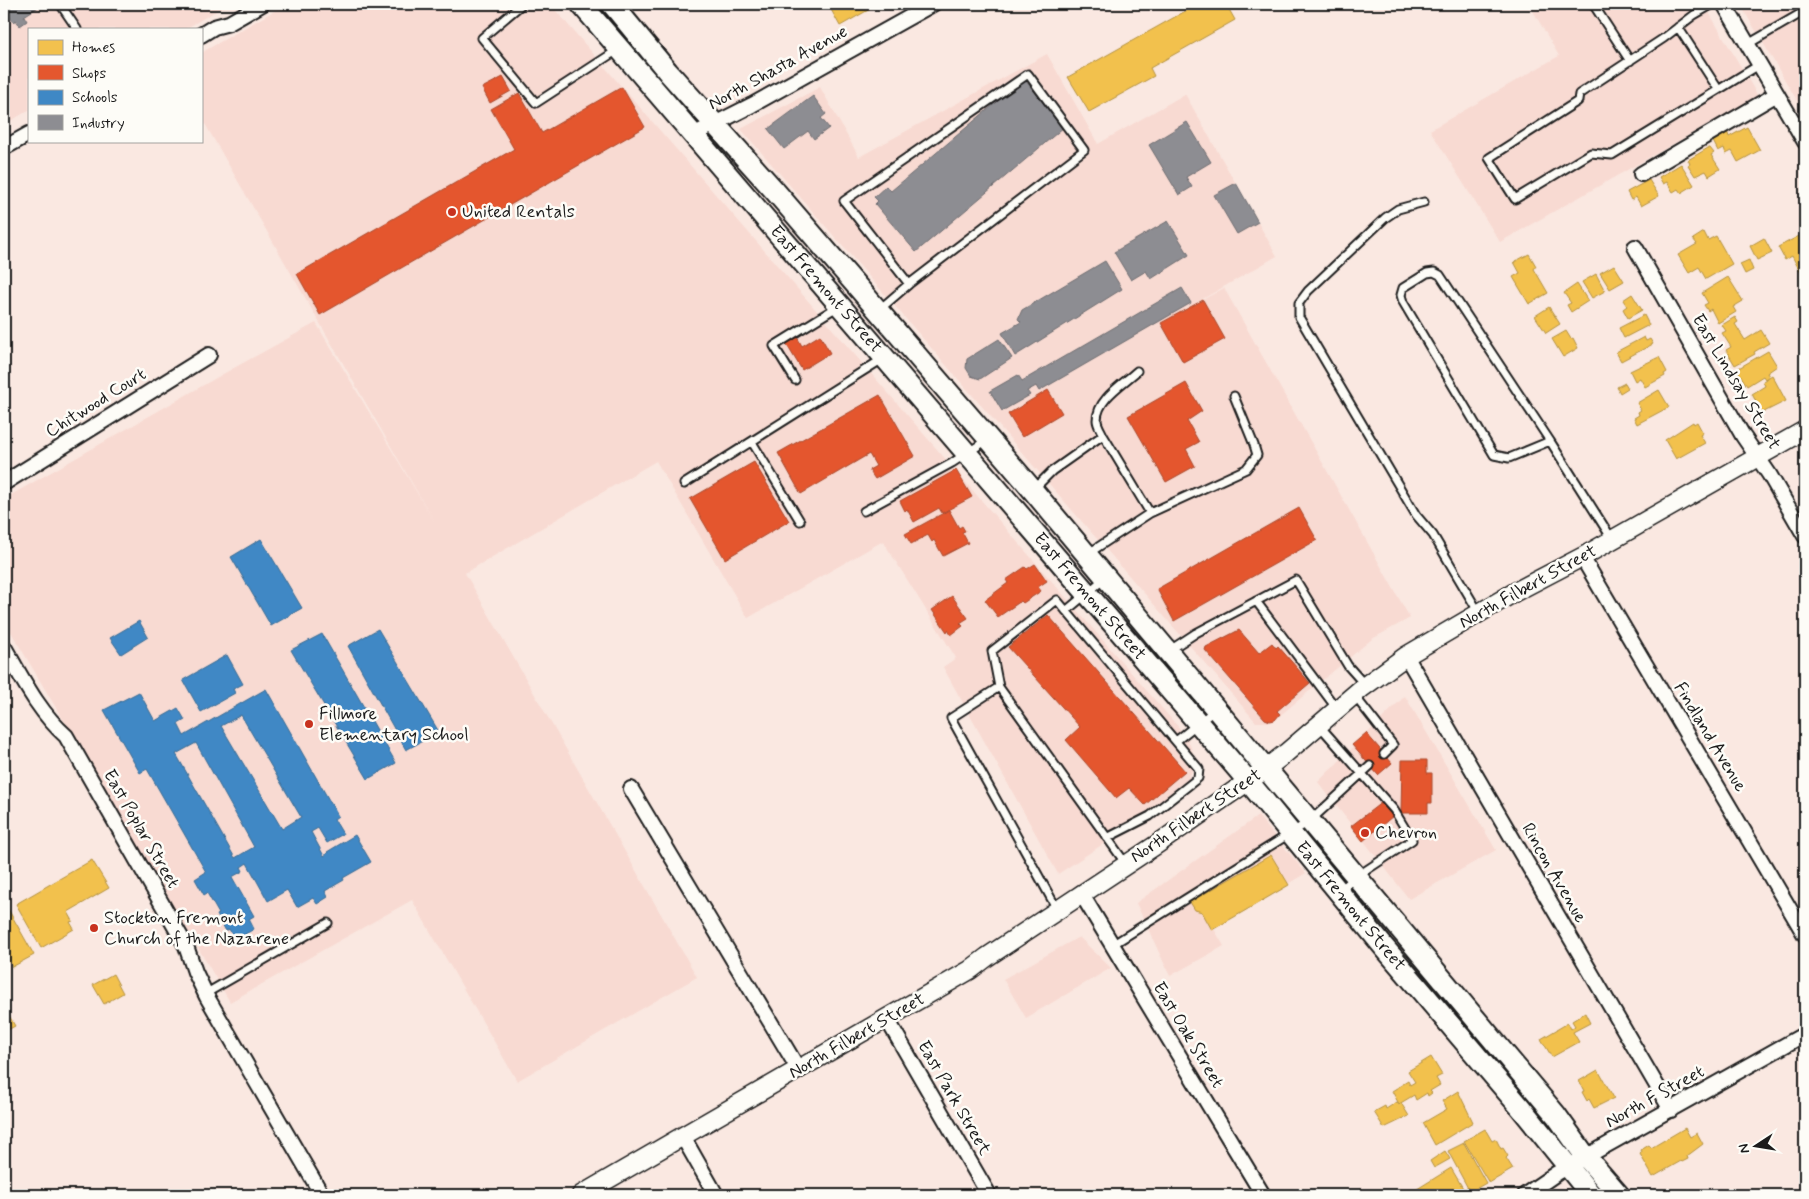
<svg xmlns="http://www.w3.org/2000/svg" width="1809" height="1199" font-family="Mynerve,sans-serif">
<rect width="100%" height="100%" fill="#fae8e1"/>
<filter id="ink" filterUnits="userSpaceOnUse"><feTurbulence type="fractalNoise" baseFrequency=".02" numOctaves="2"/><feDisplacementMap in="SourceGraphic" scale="10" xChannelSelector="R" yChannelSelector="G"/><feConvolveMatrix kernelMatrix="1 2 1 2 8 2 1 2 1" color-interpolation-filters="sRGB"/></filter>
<g filter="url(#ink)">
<!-- built -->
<path fill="#f8dad2" d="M 4,4 L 228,4 L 185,29 L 29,29 L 29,110 L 4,125 Z
M 286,4 L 550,4 L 1187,737 L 1196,761 L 1184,790 L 1058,874 L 943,667 L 956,658 L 883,541 L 748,618 L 656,461 L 465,573 L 697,977 L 517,1081 L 412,900 L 230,1002 L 4,620 L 4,499 L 223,374 L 316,323 L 435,523 L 201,117 L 201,53 Z
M 1529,4 L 1704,4 L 1758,96 L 1500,242 L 1430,130 L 1559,56 Z
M 1740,4 L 1805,4 L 1805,114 Z
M 1047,54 L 1098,144 L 1185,94 L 1277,256 L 1149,330 L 1224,288 L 1410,618 L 1372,639 L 1272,722 L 1256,722 L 741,129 L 820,87 L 859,157 Z
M 1405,696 L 1496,850 L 1409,899 L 1318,782 Z
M 1258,816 L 1306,873 L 1214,929 L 1224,946 L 1170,976 L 1136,903 Z
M 1079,937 L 1111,968 L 1026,1018 L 1003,979 Z"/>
<!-- homes -->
<path fill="#f2c14e" stroke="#b2903f" d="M 828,4 L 867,4 L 870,9 L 840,26 Z
M 1198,4 L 1226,4 L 1235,20 L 1150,68 L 1154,76 L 1089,112 L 1068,77 Z
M 1747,127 L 1760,150 L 1738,162 L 1732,151 L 1726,154 L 1724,148 L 1718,151 L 1712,139 L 1727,131 L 1729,137 Z
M 1708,148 L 1710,148 L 1714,153 L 1711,155 L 1720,169 L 1709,176 L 1706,171 L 1695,176 L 1688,165 L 1690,164 L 1688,160 Z
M 1681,164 L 1694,185 L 1681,193 L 1678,189 L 1673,192 L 1667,182 L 1663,184 L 1659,177 Z
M 1649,180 L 1659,196 L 1641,206 L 1636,197 L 1631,200 L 1627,192 Z
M 1704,232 L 1708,240 L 1716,236 L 1732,264 L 1706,279 L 1699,267 L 1689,273 L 1678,255 L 1697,244 L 1693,239 Z
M 1805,233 L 1805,274 L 1802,275 L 1792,256 L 1785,260 L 1778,247 Z
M 1764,238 L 1772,253 L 1757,260 L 1750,246 Z
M 1529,254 L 1536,266 L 1534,269 L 1548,293 L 1529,304 L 1513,277 L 1520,273 L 1514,262 Z
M 1749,260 L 1753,270 L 1745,274 L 1740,264 Z
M 1614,265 L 1624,281 L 1610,289 L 1600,273 Z
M 1596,274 L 1605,291 L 1592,298 L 1582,282 Z
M 1728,277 L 1743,301 L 1733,307 L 1736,312 L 1718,323 L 1711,309 L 1708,311 L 1704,305 L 1708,303 L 1702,293 Z
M 1577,284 L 1588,301 L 1571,312 L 1567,305 L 1571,303 L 1564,293 Z
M 1632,294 L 1642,310 L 1628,318 L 1623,309 L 1627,306 L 1623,300 Z
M 1549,307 L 1560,324 L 1546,333 L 1535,316 Z
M 1644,315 L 1649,325 L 1624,338 L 1619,328 Z
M 1735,317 L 1738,322 L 1735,324 L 1745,340 L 1761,330 L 1769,343 L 1754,352 L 1755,354 L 1735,365 L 1726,350 L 1731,347 L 1722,333 L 1726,331 L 1722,325 Z
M 1566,331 L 1571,339 L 1573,338 L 1578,348 L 1563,357 L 1552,339 Z
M 1644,337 L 1646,341 L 1650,339 L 1653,344 L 1621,361 L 1616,352 Z
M 1768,351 L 1777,366 L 1767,373 L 1769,376 L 1765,379 L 1763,376 L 1747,386 L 1737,369 Z
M 1659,357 L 1667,372 L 1664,374 L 1665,376 L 1645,387 L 1640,378 L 1635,381 L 1630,371 Z
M 1772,375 L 1786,401 L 1762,413 L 1752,394 L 1765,386 L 1763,381 Z
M 1625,383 L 1628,388 L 1620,393 L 1617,387 Z
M 1659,390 L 1669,407 L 1637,424 L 1634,418 L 1639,415 L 1638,412 L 1641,410 L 1637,403 Z
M 1693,422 L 1694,424 L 1697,422 L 1703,433 L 1700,435 L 1705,443 L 1676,459 L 1665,440 Z
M 1271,855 L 1289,885 L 1212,930 L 1202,912 L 1195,910 L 1190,902 Z
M 92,860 L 109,888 L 68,912 L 73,921 L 70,922 L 74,929 L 41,948 L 16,904 Z
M 8,909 L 34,955 L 12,967 L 4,953 L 4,912 Z
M 113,974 L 123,993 L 104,1004 L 93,985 Z
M 4,1007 L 15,1026 L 4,1032 Z
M 1585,1013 L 1590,1023 L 1573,1032 L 1579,1042 L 1552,1057 L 1541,1039 L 1568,1023 L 1571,1029 L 1575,1026 L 1572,1021 Z
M 1431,1057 L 1442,1075 L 1436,1078 L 1440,1085 L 1430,1091 L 1432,1093 L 1428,1096 L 1427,1093 L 1416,1100 L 1414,1095 L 1399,1104 L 1392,1091 L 1408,1081 L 1410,1085 L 1415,1082 L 1408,1071 Z
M 1598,1070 L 1614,1098 L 1594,1108 L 1589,1099 L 1587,1101 L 1582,1092 L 1584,1091 L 1579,1081 Z
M 1458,1091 L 1473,1122 L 1435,1145 L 1423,1123 L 1447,1109 L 1442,1101 Z
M 1397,1102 L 1399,1105 L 1401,1103 L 1409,1116 L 1384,1128 L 1374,1112 L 1385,1106 L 1386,1109 Z
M 1685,1128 L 1690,1137 L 1697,1133 L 1703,1144 L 1687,1156 L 1688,1159 L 1682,1162 L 1681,1161 L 1653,1177 L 1640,1154 L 1642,1152 L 1641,1150 L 1649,1145 L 1651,1148 Z
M 1485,1129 L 1492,1141 L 1496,1139 L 1501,1149 L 1503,1148 L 1508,1156 L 1506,1158 L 1513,1169 L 1489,1183 L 1464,1141 Z
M 1464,1143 L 1486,1183 L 1470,1192 L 1448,1151 Z
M 1445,1151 L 1450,1159 L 1434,1168 L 1430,1161 Z
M 1451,1168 L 1467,1195 L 1417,1195 L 1414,1191 Z"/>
<!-- shops -->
<path fill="#e4572e" stroke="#a84529" d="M 503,77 L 511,91 L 490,103 L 482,88 Z
M 622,87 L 645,127 L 320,315 L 297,274 L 514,149 L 491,109 L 519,93 L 542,133 Z
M 1203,300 L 1225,339 L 1183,362 L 1161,323 Z
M 796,335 L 802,346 L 820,335 L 830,353 L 802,370 L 785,342 Z
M 1186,383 L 1202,411 L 1187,421 L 1199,442 L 1186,449 L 1195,466 L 1166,482 L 1128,416 Z
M 1048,390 L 1062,413 L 1022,437 L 1008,414 Z
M 880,395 L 915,456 L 875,479 L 869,470 L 876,466 L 869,454 L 801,494 L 778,453 Z
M 754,462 L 789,521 L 725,559 L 690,499 Z
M 956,470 L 972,497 L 942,513 L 939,508 L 914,522 L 907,509 L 905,511 L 900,501 Z
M 1299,508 L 1317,540 L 1174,621 L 1157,589 Z
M 949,510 L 959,528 L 962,526 L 965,531 L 962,532 L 968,543 L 943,556 L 934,540 L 932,542 L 928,535 L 911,544 L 905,534 Z
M 1035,564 L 1047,581 L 1038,587 L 1041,591 L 1023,603 L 1021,601 L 998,617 L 985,600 L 1008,583 L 1006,580 L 1025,567 L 1027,569 Z
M 952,596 L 968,618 L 960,623 L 963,626 L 951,635 L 948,630 L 947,632 L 932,610 Z
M 1048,615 L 1185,771 L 1145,805 L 1129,788 L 1116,798 L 1066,740 L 1080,727 L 1008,647 Z
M 1239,630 L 1259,653 L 1272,643 L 1276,648 L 1278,646 L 1310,683 L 1277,711 L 1280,714 L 1275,720 L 1270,721 L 1265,719 L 1205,650 L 1206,647 Z
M 1366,733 L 1392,763 L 1378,775 L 1352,745 Z
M 1402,760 L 1427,760 L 1427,773 L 1432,773 L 1432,803 L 1428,803 L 1428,813 L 1401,813 Z
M 1382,802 L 1393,816 L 1363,841 L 1351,826 Z"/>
<!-- schools -->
<path fill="#3f88c5" stroke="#346892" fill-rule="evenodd" d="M 261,539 L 302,608 L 271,626 L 231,557 Z
M 139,621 L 148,637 L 121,654 L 110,638 Z
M 378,629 L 439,732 L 406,750 L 348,646 Z
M 322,634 L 396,763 L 368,779 L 291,650 Z
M 227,655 L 243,684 L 233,689 L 235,693 L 201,712 L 183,680 Z
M 266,689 L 338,816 L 334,819 L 343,834 L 327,843 L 318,828 L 311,832 L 324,856 L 328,853 L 327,852 L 355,835 L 371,862 L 343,878 L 344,880 L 325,891 L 328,897 L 317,904 L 313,898 L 297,907 L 287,890 L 268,901 L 247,863 L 241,867 L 243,871 L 232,877 L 254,916 L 249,919 L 254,929 L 235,940 L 229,929 L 226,931 L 217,915 L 219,914 L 207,893 L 204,895 L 195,879 L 206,872 L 147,769 L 140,773 L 104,710 L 139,692 L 155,721 L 178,708 L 185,720 L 178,724 L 184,736 ZM 241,715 L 301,817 L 282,829 L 221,726 ZM 196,743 L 254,847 L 235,858 L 176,754 Z"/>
<!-- industry -->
<path fill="#8d8d92" stroke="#6b6b6f" d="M 4,4 L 43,4 L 24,16 L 27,21 L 20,26 L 16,20 L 13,22 L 4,7 Z
M 1024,79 L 1064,127 L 916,252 L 875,204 L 878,201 L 874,197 L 886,186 L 891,191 Z
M 813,96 L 826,114 L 821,118 L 829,128 L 814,139 L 808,131 L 784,149 L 768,129 Z
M 1187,122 L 1211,162 L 1186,177 L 1192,187 L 1179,195 L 1149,145 Z
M 1236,183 L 1258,222 L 1237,234 L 1214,195 Z
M 1168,221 L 1189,255 L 1151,279 L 1146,271 L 1131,280 L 1114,252 Z
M 1105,261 L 1122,289 L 1015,356 L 1002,333 L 1021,322 L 1018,319 L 1022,310 Z
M 1182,288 L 1191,303 L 1039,391 L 1036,386 L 1027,391 L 1030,395 L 1002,411 L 990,391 L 1018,375 L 1022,381 Z
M 999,339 L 1012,358 L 980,379 L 971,376 L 966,368 L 967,359 Z"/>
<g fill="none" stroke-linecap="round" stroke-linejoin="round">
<defs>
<path id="service" d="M 60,4 L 77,29
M 522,4 L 482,38 L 536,103 L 619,49
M 1593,4 L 1630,61
M 1713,4 L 1694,15 L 1664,38 L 1579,94 L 1578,101 L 1489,158 L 1515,199 L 1591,153 L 1612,155 L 1759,65
M 1678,27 L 1718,89
M 1748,44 L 1805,11
M 1424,202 L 1398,209 L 1385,218 L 1308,291 L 1299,303 L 1299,317 L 1416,515 L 1433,535 L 1479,613
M 1434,272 L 1440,275 L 1550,441 L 1509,458 L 1494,455 L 1403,302 L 1401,295 L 1403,288 L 1427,273 Z
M 880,309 L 909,284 L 1084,150 L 1028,74 L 844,201 L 909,284
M 795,380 L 774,346 L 837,307
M 1103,435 C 1101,430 1097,425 1097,420 C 1097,399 1123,384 1137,371
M 1550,441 L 1612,539
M 752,442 L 800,521
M 684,484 L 884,358
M 1033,490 L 1052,471 L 1103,435 L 1150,513 L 1089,553
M 864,511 L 952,463 L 987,440
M 1150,513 L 1246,469 L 1257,455 L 1254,445 L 1234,396
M 1256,601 L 1337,709
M 1066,611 L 1104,579
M 1170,650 L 1196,633 L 1296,580 L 1348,666 L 1364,684
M 999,687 L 992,651 L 1057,600 L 1199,769 L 1198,778 L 1150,816 L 1107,838
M 1354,695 L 1393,745 L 1384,754
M 1319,725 L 1394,810 L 1412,840 L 1356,877 L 1339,891
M 1176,741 L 1215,710
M 1057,909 L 951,718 L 999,687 L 1126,864
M 1112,945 L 1310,821 L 1370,766
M 205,994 L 328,923"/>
<path id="minor" d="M 1724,4 L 1805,142
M 201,35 L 214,27 L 229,23 L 262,4
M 693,135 L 752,105 L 933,4
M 4,148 L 29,134
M 1641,174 L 1777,94
M 1635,247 L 1743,436 L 1769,474 L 1805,536
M 4,483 L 209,355
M 1582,557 L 1805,935
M 4,647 C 22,678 38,711 66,736 L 186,946 L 195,972 L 207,997 L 322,1195
M 1406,656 L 1671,1110
M 631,789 L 799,1070
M 1081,893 L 1263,1195
M 887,1019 L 989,1195
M 683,1137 L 716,1195
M 1525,1195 L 1557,1173 L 1805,1034"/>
<path id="tertiary" d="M 581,1195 L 970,970 L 987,957 L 1156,845 L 1260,773 L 1286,753 L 1362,688 L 1406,656 L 1515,592 L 1582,557 L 1805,430"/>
<g id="secondary">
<path id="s1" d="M 581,4 L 1248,781 L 1383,946 L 1521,1108 L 1591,1195"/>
<path d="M 612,4 L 668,72 L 774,190 L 1025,481 L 1556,1115 L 1586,1157 L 1619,1195"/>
</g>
</defs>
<!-- service casing -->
<use href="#service" stroke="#1c1c1c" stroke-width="11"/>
<!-- minor casing -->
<use href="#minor" stroke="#1c1c1c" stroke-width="18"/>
<!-- tertiary casing -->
<use href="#tertiary" stroke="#1c1c1c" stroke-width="21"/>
<!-- secondary casing -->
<use href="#secondary" stroke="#1c1c1c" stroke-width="24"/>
<!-- service -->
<use href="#service" stroke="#fdfcf7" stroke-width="7"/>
<!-- minor -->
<use href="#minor" stroke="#fdfcf7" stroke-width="14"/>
<!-- tertiary -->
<use href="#tertiary" stroke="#fdfcf7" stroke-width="18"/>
<!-- secondary -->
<use href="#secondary" stroke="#fdfcf7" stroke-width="20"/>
</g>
</g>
<!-- markers -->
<g fill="#c8321e" stroke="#fdfcf7" stroke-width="2">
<circle cx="452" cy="212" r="5"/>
<circle cx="309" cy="724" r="5"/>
<circle cx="1365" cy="833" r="5"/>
<circle cx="94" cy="928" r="5"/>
</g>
<g text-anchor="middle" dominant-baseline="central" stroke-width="5" stroke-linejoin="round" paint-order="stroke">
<!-- street labels -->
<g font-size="18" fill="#1c1c1c" stroke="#fdfcf7">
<text transform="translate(778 68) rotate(-29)">North Shasta Avenue</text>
<text stroke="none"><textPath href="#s1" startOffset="376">East Fremont Street</textPath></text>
<text transform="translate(1736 382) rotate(59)">East Lindsay Street</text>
<text transform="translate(96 403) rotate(-32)">Chitwood Court</text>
<text transform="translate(1528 587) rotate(-29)">North Filbert Street</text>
<text stroke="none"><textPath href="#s1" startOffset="781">East Fremont Street</textPath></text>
<text transform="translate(1710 737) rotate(59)">Findland Avenue</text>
<text transform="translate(1196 816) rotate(-34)">North Filbert Street</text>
<text transform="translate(141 829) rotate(60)">East Poplar Street</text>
<text transform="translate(1554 873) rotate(60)">Rincon Avenue</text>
<text stroke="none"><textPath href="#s1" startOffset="1186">East Fremont Street</textPath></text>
<text transform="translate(1188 1035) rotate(59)">East Oak Street</text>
<text transform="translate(857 1036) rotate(-30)">North Filbert Street</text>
<text transform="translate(1655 1097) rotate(-29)">North F Street</text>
<text transform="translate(954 1098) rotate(60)">East Park Street</text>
</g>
<!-- poi labels -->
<g font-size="18" fill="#1c1c1c" stroke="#fdfcf7" text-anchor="start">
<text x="462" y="212">United Rentals</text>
<text x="319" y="714">Fillmore<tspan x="319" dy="21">Elementary School</tspan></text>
<text x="1375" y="833">Chevron</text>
<text x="104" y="918">Stockton Fremont<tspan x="104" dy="21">Church of the Nazarene</tspan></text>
</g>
</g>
<!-- margin -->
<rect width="1809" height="1199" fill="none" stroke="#fdfcf7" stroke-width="20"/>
<rect x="10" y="10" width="1789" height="1179" fill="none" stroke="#1c1c1c" stroke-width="2" filter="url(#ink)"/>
<!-- legend -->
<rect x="28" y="28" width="175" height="115" fill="#fdfcf7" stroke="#a3a29f"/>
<rect x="38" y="40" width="25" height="15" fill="#f2c14e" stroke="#a3a29f"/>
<text x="72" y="52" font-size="15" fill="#1c1c1c">Homes</text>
<rect x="38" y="65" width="25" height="15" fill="#e4572e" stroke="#a3a29f"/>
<text x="72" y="78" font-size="15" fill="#1c1c1c">Shops</text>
<rect x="38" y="90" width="25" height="15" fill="#3f88c5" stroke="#a3a29f"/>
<text x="72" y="102" font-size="15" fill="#1c1c1c">Schools</text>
<rect x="38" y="115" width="25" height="15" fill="#8d8d92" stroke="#a3a29f"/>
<text x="72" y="128" font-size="15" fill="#1c1c1c">Industry</text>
<!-- north arrow -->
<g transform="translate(1756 1146) rotate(258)" stroke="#fdfcf7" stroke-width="4" paint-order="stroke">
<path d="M0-4L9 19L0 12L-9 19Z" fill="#1c1c1c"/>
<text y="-8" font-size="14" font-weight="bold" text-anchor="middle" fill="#1c1c1c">N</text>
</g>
</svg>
